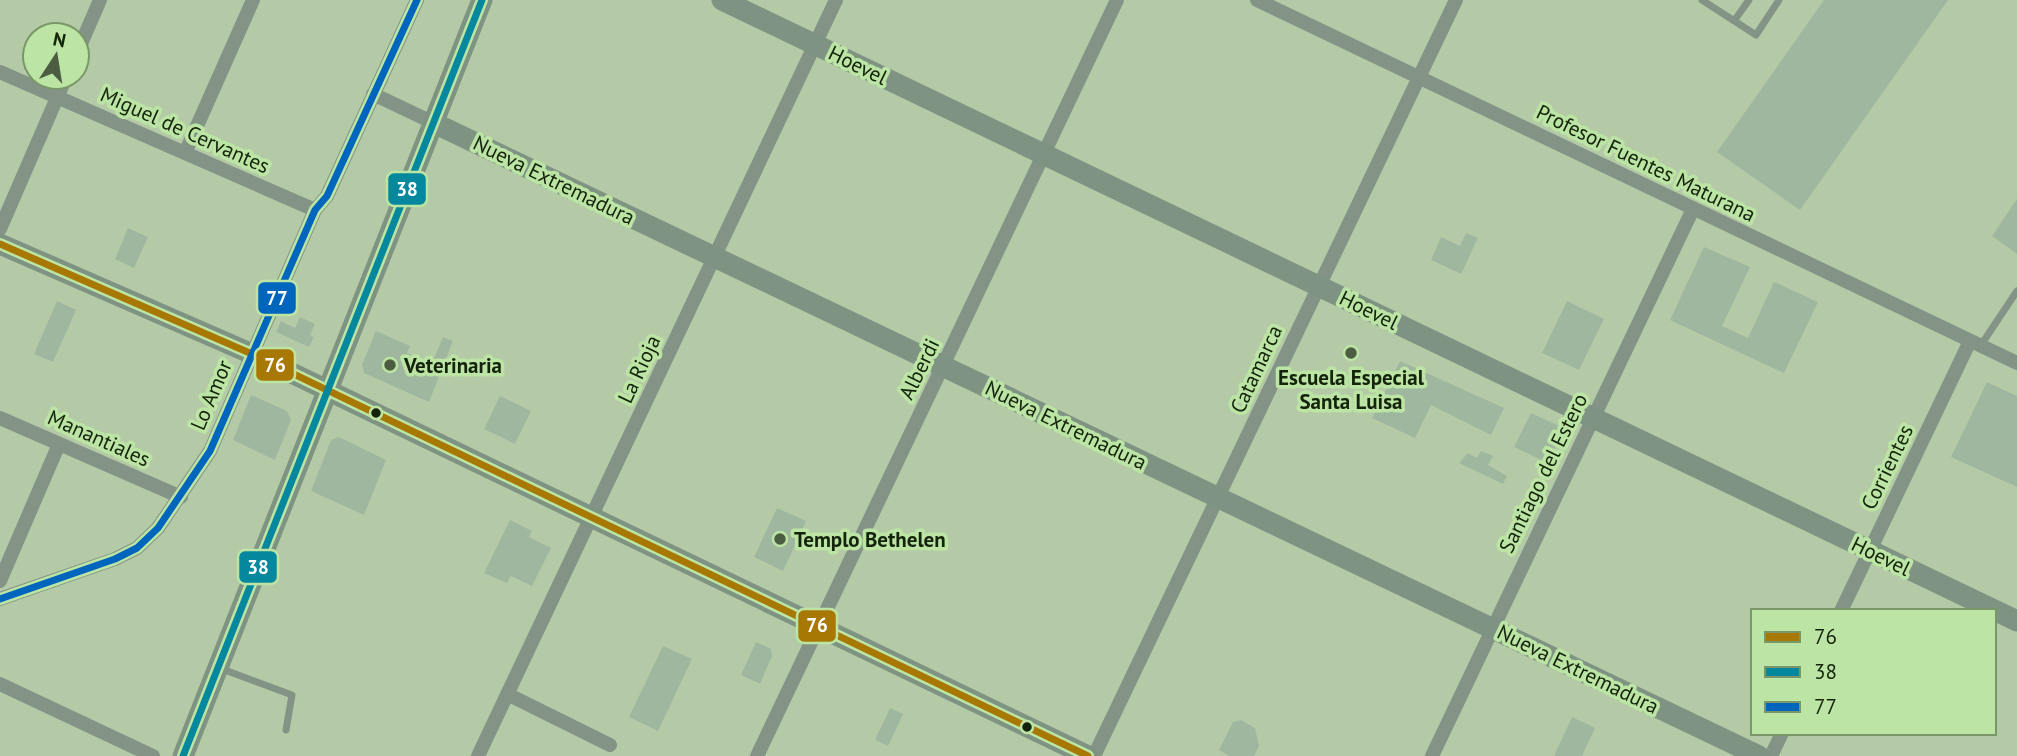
<svg xmlns="http://www.w3.org/2000/svg" width="2017" height="756" font-family="'PT Sans',sans-serif">
<rect width="100%" height="100%" fill="#b4caa7"/>
<!-- building -->
<path fill="#a0b79f" d="M 1824,0 L 1948,0 L 1800,210 L 1717,152 Z
M 2017,199 L 2017,254 L 1992,236 Z
M 128,228 L 148,237 L 134,268 L 115,259 Z
M 1466,233 L 1478,238 L 1461,274 L 1431,260 L 1441,237 L 1460,246 Z
M 1704,247 L 1750,267 L 1722,326 L 1748,338 L 1774,282 L 1818,302 L 1784,373 L 1670,320 Z
M 57,301 L 76,310 L 53,362 L 34,354 Z
M 1567,301 L 1604,319 L 1579,370 L 1542,353 Z
M 300,317 L 315,324 L 310,335 L 314,337 L 309,347 L 276,332 L 281,321 L 295,328 Z
M 376,331 L 410,346 L 407,353 L 432,363 L 443,337 L 453,341 L 429,402 L 364,373 L 362,365 Z
M 1400,361 L 1504,408 L 1491,435 L 1431,405 L 1415,438 L 1372,418 Z
M 1987,382 L 2017,396 L 2017,487 L 1951,457 Z
M 251,395 L 287,411 L 291,420 L 275,460 L 233,440 Z
M 500,396 L 531,411 L 515,444 L 484,429 Z
M 1531,413 L 1557,425 L 1561,435 L 1548,463 L 1514,447 Z
M 339,437 L 386,460 L 364,515 L 311,491 L 331,440 Z
M 1481,451 L 1493,456 L 1488,465 L 1507,476 L 1503,484 L 1459,463 L 1468,453 L 1477,458 Z
M 777,508 L 806,521 L 783,571 L 754,557 Z
M 510,520 L 532,531 L 529,537 L 551,548 L 532,586 L 511,576 L 507,583 L 484,573 Z
M 756,642 L 771,649 L 772,656 L 760,684 L 741,675 Z
M 663,646 L 692,659 L 658,731 L 629,717 Z
M 890,708 L 903,714 L 888,746 L 875,740 Z
M 1572,717 L 1595,728 L 1582,756 L 1554,756 Z
M 1241,720 L 1255,728 L 1259,746 L 1254,756 L 1229,756 L 1219,750 L 1233,722 Z"/>
<g fill="none" stroke-linecap="round" stroke-linejoin="round">
<!-- lane -->
<path stroke="#839486" stroke-width="7" d="M 1702,0 L 1756,35 L 1779,0
M 1734,21 L 1749,0
M 1981,345 L 2017,291
M 222,669 L 292,695 L 286,730"/>
<!-- street -->
<path stroke="#839486" stroke-width="14" d="M 1257,0 L 2017,363
M 77,53 L 100,0
M 0,72 L 315,210
M 373,94 L 434,123
M 185,153 L 253,0
M 0,229 L 66,77
M 0,418 L 181,497
M 0,581 L 59,444
M 0,599 L 115,559 L 137,548 L 158,528 L 210,451 L 315,210 L 327,196 L 417,0
M 1841,611 L 1970,341
M 0,684 L 153,756
M 507,694 L 610,745
M 478,756 L 836,0
M 757,756 L 1117,0
M 1094,756 L 1456,0
M 1432,756 L 1693,209
M 1771,756 L 1782,733"/>
<!-- secondary -->
<path stroke="#7e9382" stroke-width="21" d="M 722,0 L 2017,621
M 434,123 L 1759,756
M 0,244 L 252,354 L 1088,756
M 183,756 L 482,0"/>
<defs>
<path id="bus-1" d="M 0,244 L 252,354 L 1088,756"/>
<path id="bus-2" d="M 183,756 L 482,0"/>
<path id="bus-3" d="M 0,599 L 115,559 L 137,548 L 158,528 L 210,451 L 315,210 L 327,196 L 417,0"/>
</defs>
<!-- bus-1 casing -->
<use href="#bus-1" stroke="#bce5a5" stroke-width="12"/>
<!-- bus-2 casing -->
<use href="#bus-2" stroke="#bce5a5" stroke-width="12"/>
<!-- bus-3 casing -->
<use href="#bus-3" stroke="#bce5a5" stroke-width="12"/>
<!-- bus-1 -->
<use href="#bus-1" stroke="#a87804" stroke-width="7"/>
<!-- bus-2 -->
<use href="#bus-2" stroke="#05889d" stroke-width="7"/>
<!-- bus-3 -->
<use href="#bus-3" stroke="#0065bd" stroke-width="7"/>
</g>
<!-- markers -->
<g fill="#4c5d42" stroke="#bce5a5" stroke-width="2.5">
<circle cx="1351" cy="353" r="7"/>
<circle cx="390" cy="365" r="7"/>
<circle cx="780" cy="539" r="7"/>
</g>
<g fill="#14230b" stroke="#bce5a5" stroke-width="2.5">
<circle cx="376" cy="413" r="6"/>
<circle cx="1027" cy="727" r="6"/>
</g>
<g text-anchor="middle" dominant-baseline="central" stroke-width="7" stroke-linejoin="round" paint-order="stroke">
<!-- street labels -->
<g font-size="21" fill="#14230b" stroke="#bce5a5">
<text transform="translate(858 65) rotate(26)">Hoevel</text>
<text transform="translate(185 130) rotate(24)">Miguel de Cervantes</text>
<text transform="translate(1646 163) rotate(26)">Profesor Fuentes Maturana</text>
<text transform="translate(554 180) rotate(26)">Nueva Extremadura</text>
<text transform="translate(1369 310) rotate(26)">Hoevel</text>
<text transform="translate(639 369) rotate(-65)">La Rioja</text>
<text transform="translate(919 369) rotate(-64)">Alberdi</text>
<text transform="translate(1256 369) rotate(-65)">Catamarca</text>
<text transform="translate(211 395) rotate(-67)">Lo Amor</text>
<text transform="translate(1066 425) rotate(26)">Nueva Extremadura</text>
<text transform="translate(99 438) rotate(24)">Manantiales</text>
<text transform="translate(1887 467) rotate(-64)">Corrientes</text>
<text transform="translate(1543 473) rotate(-64)">Santiago del Estero</text>
<text transform="translate(1881 556) rotate(26)">Hoevel</text>
<text transform="translate(1578 669) rotate(26)">Nueva Extremadura</text>
</g>
<!-- poi labels -->
<g font-size="21" font-weight="bold" fill="#14230b" stroke="#bce5a5" text-anchor="start">
<text x="404" y="365">Veterinaria</text>
<text x="1351" y="377" text-anchor="middle">Escuela Especial<tspan x="1351" dy="24">Santa Luisa</tspan></text>
<text x="794" y="539">Templo Bethelen</text>
</g>
</g>
<g stroke="#bce5a5" stroke-width="2.5">
<rect x="387" y="172" width="40" height="34" rx="7" fill="#05889d"/>
<rect x="257" y="281" width="40" height="34" rx="7" fill="#0065bd"/>
<rect x="255" y="348" width="40" height="34" rx="7" fill="#a87804"/>
<rect x="238" y="550" width="40" height="34" rx="7" fill="#05889d"/>
<rect x="797" y="609" width="40" height="34" rx="7" fill="#a87804"/>
</g>
<g font-size="19" text-anchor="middle" font-weight="bold" fill="#fff">
<text x="407" y="196">38</text>
<text x="277" y="305">77</text>
<text x="275" y="372">76</text>
<text x="258" y="574">38</text>
<text x="817" y="632">76</text>
</g>
<!-- legend -->
<rect x="1751" y="609" width="245" height="126" fill="#bce5a5" stroke="#799767" stroke-width="2"/>
<rect x="1765" y="632" width="35" height="10" fill="#a87804" stroke="#799767" stroke-width="2"/>
<text x="1814" y="644" font-size="21" fill="#14230b">76</text>
<rect x="1765" y="667" width="35" height="10" fill="#05889d" stroke="#799767" stroke-width="2"/>
<text x="1814" y="679" font-size="21" fill="#14230b">38</text>
<rect x="1765" y="702" width="35" height="10" fill="#0065bd" stroke="#799767" stroke-width="2"/>
<text x="1814" y="714" font-size="21" fill="#14230b">77</text>
<!-- north arrow -->
<g transform="translate(56 56) rotate(12)"><circle r="33" fill="#bce5a5" stroke="#799767" stroke-width="2"/>
<path d="M0-5L12 26L0 18L-12 26Z" fill="#4c5d42"/>
<text y="-10" font-size="19" font-weight="bold" text-anchor="middle" fill="#14230b">N</text>
</g>
</svg>
